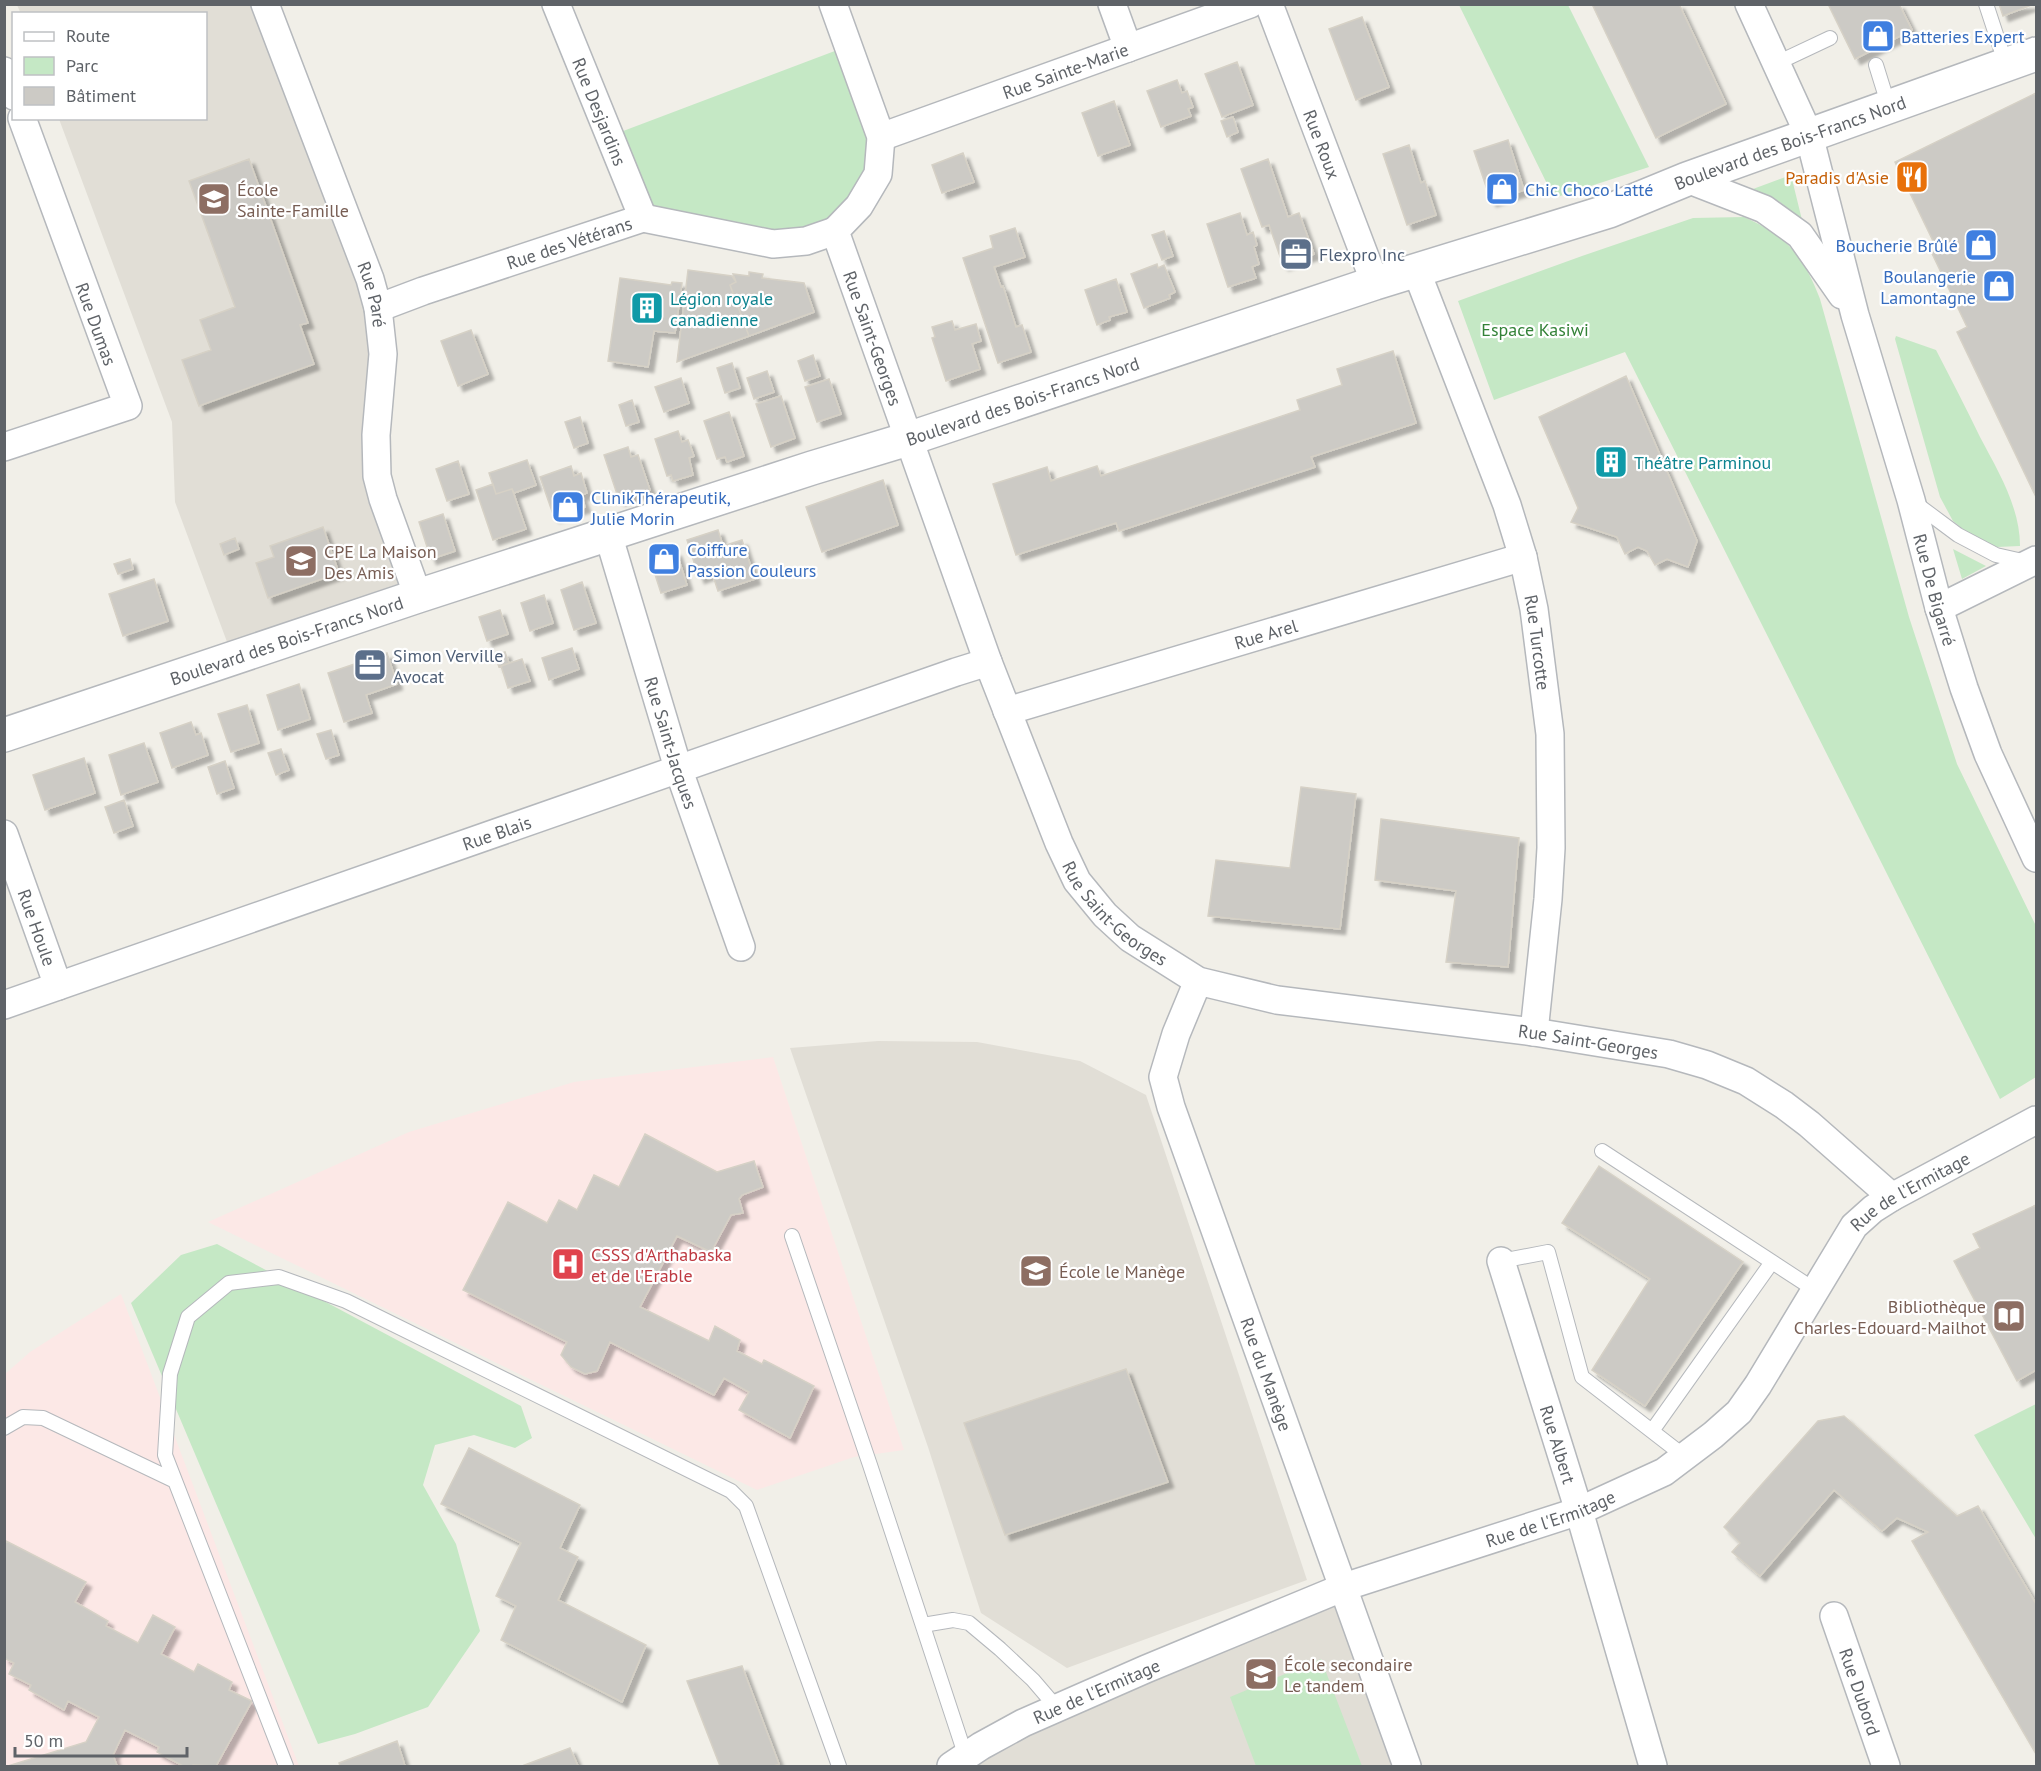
<svg xmlns="http://www.w3.org/2000/svg" width="2041" height="1771" font-family="'PT Sans',sans-serif">
<defs>
<filter id="shadow"><feDropShadow dx="5.5" dy="5.5" stdDeviation="1.5" flood-color="#0004"/></filter>
</defs>
<rect width="100%" height="100%" fill="#f1efe8"/>
<!-- education -->
<path fill="#e1ded6" d="M 17,5 L 265,5 L 370,279 L 376,435 L 418,596 L 233,658 L 175,502 L 172,422 L 59,119 L 206,118 L 206,14 L 21,14 Z
M 878,1041 L 977,1042 L 1080,1061 L 1146,1095 L 1307,1580 L 1067,1668 L 981,1613 L 928,1447 L 790,1048 Z
M 1337,1601 L 1397,1766 L 957,1766 L 981,1746 Z"/>
<!-- medical -->
<path fill="#fce8e6" d="M 773,1057 L 904,1450 L 854,1457 L 757,1490 L 208,1222 L 409,1132 L 574,1082 Z
M 121,1294 L 299,1766 L 5,1766 L 4,1375 L 30,1352 Z"/>
<!-- green -->
<path fill="#c5e8c5" d="M 1459,5 L 1568,5 L 1649,167 L 1554,198 Z
M 848,46 L 878,174 L 806,241 L 643,218 L 610,136 Z
M 1791,175 L 1802,220 L 1780,202 L 1753,189 Z
M 1744,217 C 1788,237 1803,255 1820,299 L 1909,617 L 1957,764 L 2036,926 L 2036,1077 L 2000,1099 L 1625,352 L 1494,400 L 1458,301 L 1582,256 L 1693,218 Z
M 1896,336 L 1936,350 C 1951,379 1966,408 1980,437 C 1998,471 2020,507 2020,546 L 1997,547 L 1970,535 L 1953,521 L 1940,497 L 1895,339 Z
M 1953,549 L 1986,566 L 1962,579 Z
M 217,1244 L 521,1406 L 532,1438 L 515,1448 L 474,1435 L 435,1445 L 423,1485 L 456,1544 L 480,1631 L 428,1707 L 355,1734 L 318,1744 L 131,1303 L 181,1255 Z
M 2036,1404 L 2036,1539 L 1974,1435 Z
M 1321,1659 L 1362,1766 L 1256,1766 L 1230,1697 Z"/>
<!-- building -->
<path fill="#cccac5" stroke="#d6d1c6" stroke-width="1.5" filter="url(#shadow)" d="M 1592,4 L 1679,4 L 1726,104 L 1656,138 Z
M 1828,4 L 1899,4 L 1912,30 L 1855,59 Z
M 1999,4 L 2034,4 L 2003,16 Z
M 1362,17 L 1389,87 L 1356,100 L 1329,29 Z
M 1237,62 L 1253,105 L 1222,117 L 1205,74 Z
M 1177,80 L 1182,93 L 1187,91 L 1193,107 L 1188,109 L 1191,116 L 1161,127 L 1147,91 Z
M 2036,93 L 2036,497 L 1957,332 L 1967,327 L 1927,243 L 1933,241 L 1895,162 Z
M 1114,101 L 1130,145 L 1098,156 L 1082,113 Z
M 1233,117 L 1238,132 L 1227,137 L 1221,121 Z
M 1508,140 L 1524,190 L 1491,201 L 1474,151 Z
M 1409,145 L 1421,183 L 1425,181 L 1436,215 L 1407,225 L 1383,154 Z
M 963,153 L 974,182 L 942,193 L 932,165 Z
M 249,159 L 308,323 L 300,325 L 314,364 L 199,406 L 182,360 L 211,350 L 200,320 L 235,307 L 189,181 Z
M 1268,159 L 1288,217 L 1299,213 L 1314,254 L 1283,265 L 1269,225 L 1262,227 L 1241,169 Z
M 1240,213 L 1247,235 L 1253,232 L 1257,245 L 1254,247 L 1259,264 L 1252,267 L 1256,278 L 1228,287 L 1207,224 Z
M 1015,228 L 1025,257 L 994,267 L 1001,287 L 1003,286 L 1016,327 L 1022,325 L 1031,352 L 998,363 L 963,258 L 993,248 L 990,236 Z
M 1164,231 L 1173,256 L 1162,260 L 1152,235 Z
M 1157,264 L 1158,268 L 1164,265 L 1175,292 L 1169,295 L 1170,298 L 1144,308 L 1131,274 Z
M 688,270 L 732,276 L 736,282 L 730,285 L 749,336 L 677,362 Z
M 749,272 L 763,274 L 762,278 L 804,283 L 814,312 L 749,336 L 730,285 L 736,282 L 733,274 L 749,276 Z
M 620,278 L 671,285 L 672,282 L 682,283 L 675,333 L 654,331 L 648,367 L 608,361 Z
M 1116,279 L 1127,312 L 1109,317 L 1110,320 L 1097,325 L 1085,290 Z
M 952,321 L 955,330 L 976,324 L 981,341 L 972,344 L 980,369 L 946,381 L 932,338 L 935,337 L 932,327 Z
M 471,330 L 488,374 L 458,386 L 441,341 Z
M 1393,351 L 1416,423 L 1311,457 L 1315,467 L 1119,531 L 1116,523 L 1016,555 L 993,484 L 1047,467 L 1051,481 L 1097,466 L 1101,476 L 1300,410 L 1297,400 L 1342,385 L 1337,369 Z
M 813,355 L 820,376 L 805,381 L 798,361 Z
M 732,363 L 740,388 L 725,393 L 717,368 Z
M 767,371 L 774,392 L 754,399 L 747,378 Z
M 1626,376 L 1697,541 L 1688,567 L 1667,559 L 1655,565 L 1647,551 L 1638,547 L 1625,554 L 1617,537 L 1571,522 L 1578,508 L 1539,417 Z
M 681,378 L 689,403 L 664,412 L 655,387 Z
M 829,379 L 841,414 L 817,422 L 805,387 Z
M 781,396 L 795,438 L 771,447 L 756,404 Z
M 632,400 L 639,422 L 626,426 L 619,405 Z
M 729,412 L 744,456 L 727,462 L 725,457 L 717,459 L 704,421 Z
M 580,417 L 588,443 L 574,448 L 565,422 Z
M 678,431 L 682,442 L 688,440 L 694,456 L 689,458 L 693,475 L 673,481 L 671,475 L 667,476 L 655,439 Z
M 628,447 L 631,457 L 638,455 L 650,490 L 619,500 L 604,455 Z
M 527,460 L 536,485 L 514,493 L 512,489 L 496,494 L 489,473 Z
M 458,461 L 469,494 L 447,501 L 436,469 Z
M 571,466 L 574,476 L 581,473 L 587,493 L 581,495 L 585,507 L 554,517 L 540,477 Z
M 883,480 L 898,525 L 822,552 L 806,507 Z
M 493,484 L 496,494 L 512,489 L 526,529 L 493,540 L 476,490 Z
M 443,514 L 455,551 L 431,559 L 419,522 Z
M 323,527 L 339,573 L 268,598 L 256,563 L 274,557 L 270,546 Z
M 718,530 L 723,546 L 742,540 L 755,579 L 718,591 L 712,573 L 699,578 L 687,540 Z
M 235,538 L 239,549 L 224,555 L 220,544 Z
M 676,551 L 687,585 L 661,593 L 650,559 Z
M 130,559 L 133,569 L 118,574 L 114,564 Z
M 154,579 L 168,621 L 123,636 L 109,594 Z
M 582,582 L 596,623 L 574,630 L 561,590 Z
M 544,595 L 553,623 L 530,631 L 521,603 Z
M 500,610 L 508,634 L 487,641 L 479,617 Z
M 572,648 L 579,669 L 549,680 L 542,658 Z
M 505,652 L 509,663 L 499,667 L 495,655 Z
M 387,653 L 397,684 L 366,695 L 372,713 L 344,722 L 328,673 Z
M 522,659 L 530,681 L 508,688 L 501,666 Z
M 299,684 L 310,719 L 278,730 L 267,695 Z
M 247,705 L 259,743 L 231,752 L 218,714 Z
M 191,722 L 196,735 L 201,733 L 208,755 L 172,768 L 160,733 Z
M 331,730 L 339,755 L 326,759 L 317,734 Z
M 144,743 L 158,782 L 121,795 L 109,755 Z
M 281,749 L 289,770 L 276,775 L 268,753 Z
M 84,758 L 95,793 L 45,810 L 33,775 Z
M 225,761 L 234,788 L 217,794 L 208,767 Z
M 1301,787 L 1356,794 L 1340,929 L 1208,916 L 1216,860 L 1290,868 Z
M 124,800 L 133,826 L 114,833 L 105,807 Z
M 1381,819 L 1519,838 L 1508,967 L 1446,962 L 1456,891 L 1375,880 Z
M 645,1134 L 717,1172 L 754,1161 L 763,1187 L 742,1195 L 739,1199 L 743,1213 L 731,1215 L 711,1252 L 677,1236 L 640,1307 L 709,1341 L 715,1326 L 740,1340 L 737,1351 L 762,1364 L 764,1360 L 814,1386 L 790,1438 L 739,1410 L 749,1392 L 724,1378 L 714,1395 L 610,1342 L 597,1371 L 585,1374 L 571,1367 L 561,1355 L 567,1342 L 463,1290 L 508,1202 L 547,1223 L 559,1200 L 577,1210 L 594,1175 L 619,1187 Z
M 1599,1166 L 1743,1262 L 1645,1406 L 1592,1370 L 1650,1279 L 1562,1223 Z
M 2036,1205 L 2036,1370 L 2017,1381 L 1954,1261 L 1980,1248 L 1973,1234 Z
M 1126,1369 L 1168,1482 L 1005,1535 L 964,1423 Z
M 1844,1416 L 1957,1516 L 1978,1506 L 2036,1604 L 2036,1754 L 1912,1541 L 1928,1532 L 1897,1518 L 1882,1531 L 1834,1490 L 1760,1576 L 1732,1552 L 1740,1543 L 1724,1527 L 1818,1421 Z
M 469,1448 L 580,1505 L 560,1548 L 578,1557 L 558,1600 L 646,1645 L 622,1702 L 501,1640 L 516,1606 L 496,1596 L 521,1543 L 441,1504 Z
M 6,1541 L 86,1582 L 75,1602 L 108,1621 L 106,1626 L 138,1643 L 153,1615 L 175,1627 L 161,1654 L 194,1672 L 198,1664 L 232,1682 L 229,1690 L 252,1701 L 216,1766 L 193,1765 L 193,1766 L 183,1766 L 157,1752 L 159,1747 L 125,1730 L 113,1755 L 117,1766 L 8,1766 L 86,1742 L 99,1717 L 68,1701 L 64,1710 L 29,1690 L 31,1685 L 9,1674 L 14,1663 L 4,1658 L 4,1544 Z
M 742,1666 L 779,1764 L 774,1766 L 720,1766 L 687,1681 Z
M 397,1741 L 405,1766 L 340,1766 L 339,1763 Z
M 570,1748 L 578,1766 L 522,1766 Z"/>
<g fill="none" stroke-linecap="round" stroke-linejoin="round">
<defs>
<path id="service" d="M 1986,4 L 2006,65
M 1777,63 L 1830,38
M 1876,65 L 1889,107
M 1915,503 L 1958,535 L 1996,555 L 2027,562
M 1602,1151 L 1815,1290
M 792,1236 L 870,1465 L 966,1757
M 1501,1261 L 1548,1252 L 1582,1377 L 1684,1456
M 4,1428 L 23,1417 L 43,1418 L 175,1481
M 1652,1431 L 1772,1262
M 923,1625 L 953,1620 L 969,1623 L 1000,1649 L 1033,1680 L 1057,1708
M 286,1766 L 165,1455 L 170,1374 L 188,1317 L 229,1283 L 279,1277 L 346,1301 L 731,1491 L 746,1506 L 839,1766"/>
<g id="minor">
<path id="s1" d="M 265,4 L 370,279 L 378,308 L 383,354 L 376,435 L 377,476 L 383,499 L 418,596"/>
<path id="s2" d="M 556,4 L 643,218"/>
<path id="s3" d="M 833,4 L 881,137 L 878,174 L 859,206 L 835,231 L 988,662 L 1059,843 L 1077,881 L 1105,915 L 1130,938 L 1198,981 L 1277,1000 L 1534,1032 L 1669,1054 L 1707,1065 L 1746,1081 L 1784,1105 L 1809,1124 L 1892,1197"/>
<path d="M 1112,4 L 1128,48"/>
<path id="s4" d="M 1269,4 L 1375,283"/>
<path id="s5" d="M 1749,4 L 1809,135 L 1855,315 L 1911,500 L 1939,608 L 1964,688 L 1988,754 L 2036,858"/>
<path d="M 4,71 L 14,96"/>
<path id="s6" d="M 881,137 L 1250,4"/>
<path d="M 1687,179 L 1764,209 L 1800,235 L 1842,295"/>
<path id="s7" d="M 1416,270 L 1507,505 L 1523,557 L 1534,609 L 1550,734 L 1551,848 L 1548,899 L 1534,1032"/>
<path id="s8" d="M 378,308 L 423,291 L 643,218 L 773,244 L 806,241 L 835,231"/>
<path d="M 4,447 L 128,406 L 22,118"/>
<path id="s9" d="M 608,534 L 678,768 L 741,947"/>
<path d="M 1939,608 L 2036,560"/>
<path id="s10" d="M 1007,711 L 1523,557"/>
<path id="s11" d="M 4,834 L 58,986"/>
<path id="s12" d="M 1198,981 L 1176,1034 L 1163,1077 L 1171,1107 L 1407,1766"/>
<path id="s13" d="M 4,1005 L 956,672 L 988,662"/>
<path id="s14" d="M 1501,1261 L 1579,1511 L 1653,1766"/>
<path id="s15" d="M 1834,1616 L 1886,1766"/>
<path id="s16" d="M 951,1766 L 981,1746 L 1023,1723 L 1146,1669 L 1344,1587 L 1579,1511 L 1664,1472 L 1713,1435 L 1739,1412 L 1758,1385 L 1854,1226 L 1873,1209 L 1892,1197 L 2036,1120"/>
</g>
<g id="tertiary">
<path id="s17" d="M 4,735 L 418,596 L 812,468 L 908,439 L 1375,283 L 1609,211 L 1687,179 L 2036,54"/>
</g>
</defs>
<!-- service casing -->
<use href="#service" stroke="#b5b8bc" stroke-width="16"/>
<!-- minor casing -->
<use href="#minor" stroke="#b5b8bc" stroke-width="30"/>
<!-- tertiary casing -->
<use href="#tertiary" stroke="#b5b8bc" stroke-width="36"/>
<!-- service -->
<use href="#service" stroke="#fff" stroke-width="14"/>
<!-- minor -->
<use href="#minor" stroke="#fff" stroke-width="27"/>
<!-- tertiary -->
<use href="#tertiary" stroke="#fff" stroke-width="33"/>
</g>
<!-- icons -->
<defs>
<symbol id="shop-square" viewBox="-11 -11 22 22"><rect x="-9" y="-9" width="18" height="18" rx="4" fill="#3f7fe0" stroke="#fff"/><path d="M-5-2.5h2.3a2.7 3.5 0 0 1 5.4 0H5L5.5 6h-11ZM-1.5-2.5h3a1.5 2.3 0 0 0-3 0Z" fill="#fff"/></symbol>
<symbol id="restaurant-square" viewBox="-11 -11 22 22"><rect x="-9" y="-9" width="18" height="18" rx="4" fill="#e8710a" stroke="#fff"/><path d="M-5-6h1v4h1v-4h1v4h1v-4h1v5L-1.5 .5V6h-2V.5L-5-1ZM5-6V6H3V1.5H1.5Q1.5-4 5-6Z" fill="#fff"/></symbol>
<symbol id="school-square" viewBox="-11 -11 22 22"><rect x="-9" y="-9" width="18" height="18" rx="4" fill="#8d6e63" stroke="#fff"/><path d="M0-5L7-2L0 1L-7-2ZM-4 1L0 2.5L4 1V4Q0 6-4 4Z" fill="#fff"/></symbol>
<symbol id="office-square" viewBox="-11 -11 22 22"><rect x="-9" y="-9" width="18" height="18" rx="4" fill="#5c6f8a" stroke="#fff"/><path d="M-6-3h4V-5.5h4V-3h4V5H-6ZM-1-4.5V-3h2v-1.5ZM-6 0V1H6V0Z" fill="#fff"/></symbol>
<symbol id="building-square" viewBox="-11 -11 22 22"><rect x="-9" y="-9" width="18" height="18" rx="4" fill="#0f9aa8" stroke="#fff"/><path d="M-4-6H4V6H1V3H-1V6H-4ZM-2.5-4.3h1.7v1.8h-1.7ZM.8-4.3h1.7v1.8H.8ZM-2.5-1h1.7V.8h-1.7ZM.8-1h1.7V.8H.8Z" fill="#fff"/></symbol>
<symbol id="hospital-square" viewBox="-11 -11 22 22"><rect x="-9" y="-9" width="18" height="18" rx="4" fill="#e0444e" stroke="#fff"/><path d="M-5-5h3v3.5h4V-5h3V5h-3V1.5h-4V5h-3Z" fill="#fff"/></symbol>
<symbol id="library-square" viewBox="-11 -11 22 22"><rect x="-9" y="-9" width="18" height="18" rx="4" fill="#8d6e63" stroke="#fff"/><path d="M-6-4Q-3-5.5-.7-3.5V5Q-3 3-6 4ZM6-4Q3-5.5 .7-3.5V5Q3 3 6 4Z" fill="#fff"/></symbol>
</defs>
<g fill-rule="evenodd">
<use href="#shop-square" x="1859" y="17" width="38" height="38"/>
<use href="#restaurant-square" x="1893" y="158" width="38" height="38"/>
<use href="#shop-square" x="1483" y="170" width="38" height="38"/>
<use href="#school-square" x="195" y="180" width="38" height="38"/>
<use href="#shop-square" x="1962" y="226" width="38" height="38"/>
<use href="#office-square" x="1277" y="235" width="38" height="38"/>
<use href="#shop-square" x="1980" y="267" width="38" height="38"/>
<use href="#building-square" x="628" y="289" width="38" height="38"/>
<use href="#building-square" x="1592" y="443" width="38" height="38"/>
<use href="#shop-square" x="549" y="488" width="38" height="38"/>
<use href="#shop-square" x="645" y="540" width="38" height="38"/>
<use href="#school-square" x="282" y="542" width="38" height="38"/>
<use href="#office-square" x="351" y="646" width="38" height="38"/>
<use href="#hospital-square" x="549" y="1245" width="38" height="38"/>
<use href="#school-square" x="1017" y="1252" width="38" height="38"/>
<use href="#library-square" x="1990" y="1297" width="38" height="38"/>
<use href="#school-square" x="1242" y="1655" width="38" height="38"/>
</g>
<g text-anchor="middle" dominant-baseline="central" stroke-width="4.5" stroke-linejoin="round" paint-order="stroke">
<!-- shop labels -->
<g font-size="18" fill="#366cbe" stroke="#fff" text-anchor="start">
<text x="1901" y="36">Batteries Expert</text>
<text x="1525" y="189">Chic Choco Latté</text>
<text x="1958" y="245" text-anchor="end">Boucherie Brûlé</text>
<text x="1976" y="276" text-anchor="end">Boulangerie<tspan x="1976" dy="21">Lamontagne</tspan></text>
<text x="591" y="497">ClinikThérapeutik,<tspan x="591" dy="21">Julie Morin</tspan></text>
<text x="687" y="549">Coiffure<tspan x="687" dy="21">Passion Couleurs</tspan></text>
</g>
<!-- street labels -->
<g font-size="18" fill="#5f6368" stroke="#fff">
<text stroke="none"><textPath href="#s6" startOffset="196">Rue Sainte-Marie</textPath></text>
<text stroke="none"><textPath href="#s2" startOffset="116">Rue Desjardins</textPath></text>
<text stroke="none"><textPath href="#s17" startOffset="1882">Boulevard des Bois-Francs Nord</textPath></text>
<text stroke="none"><textPath href="#s4" startOffset="150">Rue Roux</textPath></text>
<text stroke="none"><textPath href="#s8" startOffset="202">Rue des Vétérans</textPath></text>
<text stroke="none"><textPath href="#s1" startOffset="310">Rue Paré</textPath></text>
<text transform="translate(96 324) rotate(70)">Rue Dumas</text>
<text stroke="none"><textPath href="#s3" startOffset="364">Rue Saint-Georges</textPath></text>
<text stroke="none"><textPath href="#s17" startOffset="1072">Boulevard des Bois-Francs Nord</textPath></text>
<text stroke="none"><textPath href="#s5" startOffset="616">Rue De Bigarré</textPath></text>
<text stroke="none"><textPath href="#s10" startOffset="270">Rue Arel</textPath></text>
<text stroke="none"><textPath href="#s17" startOffset="298">Boulevard des Bois-Francs Nord</textPath></text>
<text stroke="none"><textPath href="#s7" startOffset="393">Rue Turcotte</textPath></text>
<text stroke="none"><textPath href="#s9" startOffset="218">Rue Saint-Jacques</textPath></text>
<text stroke="none"><textPath href="#s13" startOffset="522">Rue Blais</textPath></text>
<text stroke="none"><textPath href="#s3" startOffset="994">Rue Saint-Georges</textPath></text>
<text stroke="none"><textPath href="#s11" startOffset="99">Rue Houle</textPath></text>
<text stroke="none"><textPath href="#s3" startOffset="1498">Rue Saint-Georges</textPath></text>
<text stroke="none"><textPath href="#s16" startOffset="1154">Rue de l'Ermitage</textPath></text>
<text stroke="none"><textPath href="#s12" startOffset="417">Rue du Manège</textPath></text>
<text stroke="none"><textPath href="#s14" startOffset="192">Rue Albert</textPath></text>
<text stroke="none"><textPath href="#s16" startOffset="650">Rue de l'Ermitage</textPath></text>
<text stroke="none"><textPath href="#s16" startOffset="164">Rue de l'Ermitage</textPath></text>
<text stroke="none"><textPath href="#s15" startOffset="80">Rue Dubord</textPath></text>
</g>
<!-- food labels -->
<g font-size="18" fill="#c56008" stroke="#fff" text-anchor="end">
<text x="1889" y="177">Paradis d'Asie</text>
</g>
<!-- education labels -->
<g font-size="18" fill="#785e54" stroke="#fff" text-anchor="start">
<text x="237" y="189">École<tspan x="237" dy="21">Sainte-Famille</tspan></text>
<text x="324" y="551">CPE La Maison<tspan x="324" dy="21">Des Amis</tspan></text>
<text x="1059" y="1271">École le Manège</text>
<text x="1986" y="1306" text-anchor="end">Bibliothèque<tspan x="1986" dy="21">Charles-Edouard-Mailhot</tspan></text>
<text x="1284" y="1664">École secondaire<tspan x="1284" dy="21">Le tandem</tspan></text>
</g>
<!-- service labels -->
<g font-size="18" fill="#4e5e75" stroke="#fff" text-anchor="start">
<text x="1319" y="254">Flexpro Inc</text>
<text x="393" y="655">Simon Verville<tspan x="393" dy="21">Avocat</tspan></text>
</g>
<!-- culture labels -->
<g font-size="18" fill="#0d838f" stroke="#fff" text-anchor="start">
<text x="670" y="298">Légion royale<tspan x="670" dy="21">canadienne</tspan></text>
<text x="1634" y="462">Théâtre Parminou</text>
</g>
<!-- park labels -->
<g font-size="18" fill="#348238" stroke="#fff">
<text x="1535" y="329">Espace Kasiwi</text>
</g>
<!-- health labels -->
<g font-size="18" fill="#be3a42" stroke="#fff" text-anchor="start">
<text x="591" y="1254">CSSS d'Arthabaska<tspan x="591" dy="21">et de l'Erable</tspan></text>
</g>
</g>
<!-- border -->
<rect width="2041" height="1771" fill="none" stroke="#5f6368" stroke-width="12"/>
<!-- legend -->
<rect x="12" y="12" width="195" height="108" fill="#ffffff" stroke="#bfc1c3" stroke-width="1.5"/>
<rect x="24" y="32" width="30" height="9" fill="#ffffff" stroke="#bfc1c3" stroke-width="1.5"/>
<text x="66" y="42" font-size="18" fill="#5f6368">Route</text>
<rect x="24" y="57" width="30" height="18" fill="#c5e8c5" stroke="#bfc1c3" stroke-width="1.5"/>
<text x="66" y="72" font-size="18" fill="#5f6368">Parc</text>
<rect x="24" y="87" width="30" height="18" fill="#cccac5" stroke="#bfc1c3" stroke-width="1.5"/>
<text x="66" y="102" font-size="18" fill="#5f6368">Bâtiment</text>
<!-- scale -->
<path d="M15 1747v9h172v-9" fill="none" stroke="#5f6368" stroke-width="3"/>
<text x="24" y="1747" font-size="18" fill="#5f6368" stroke="#ffffff" stroke-width="4.5" paint-order="stroke">50 m</text>
</svg>
